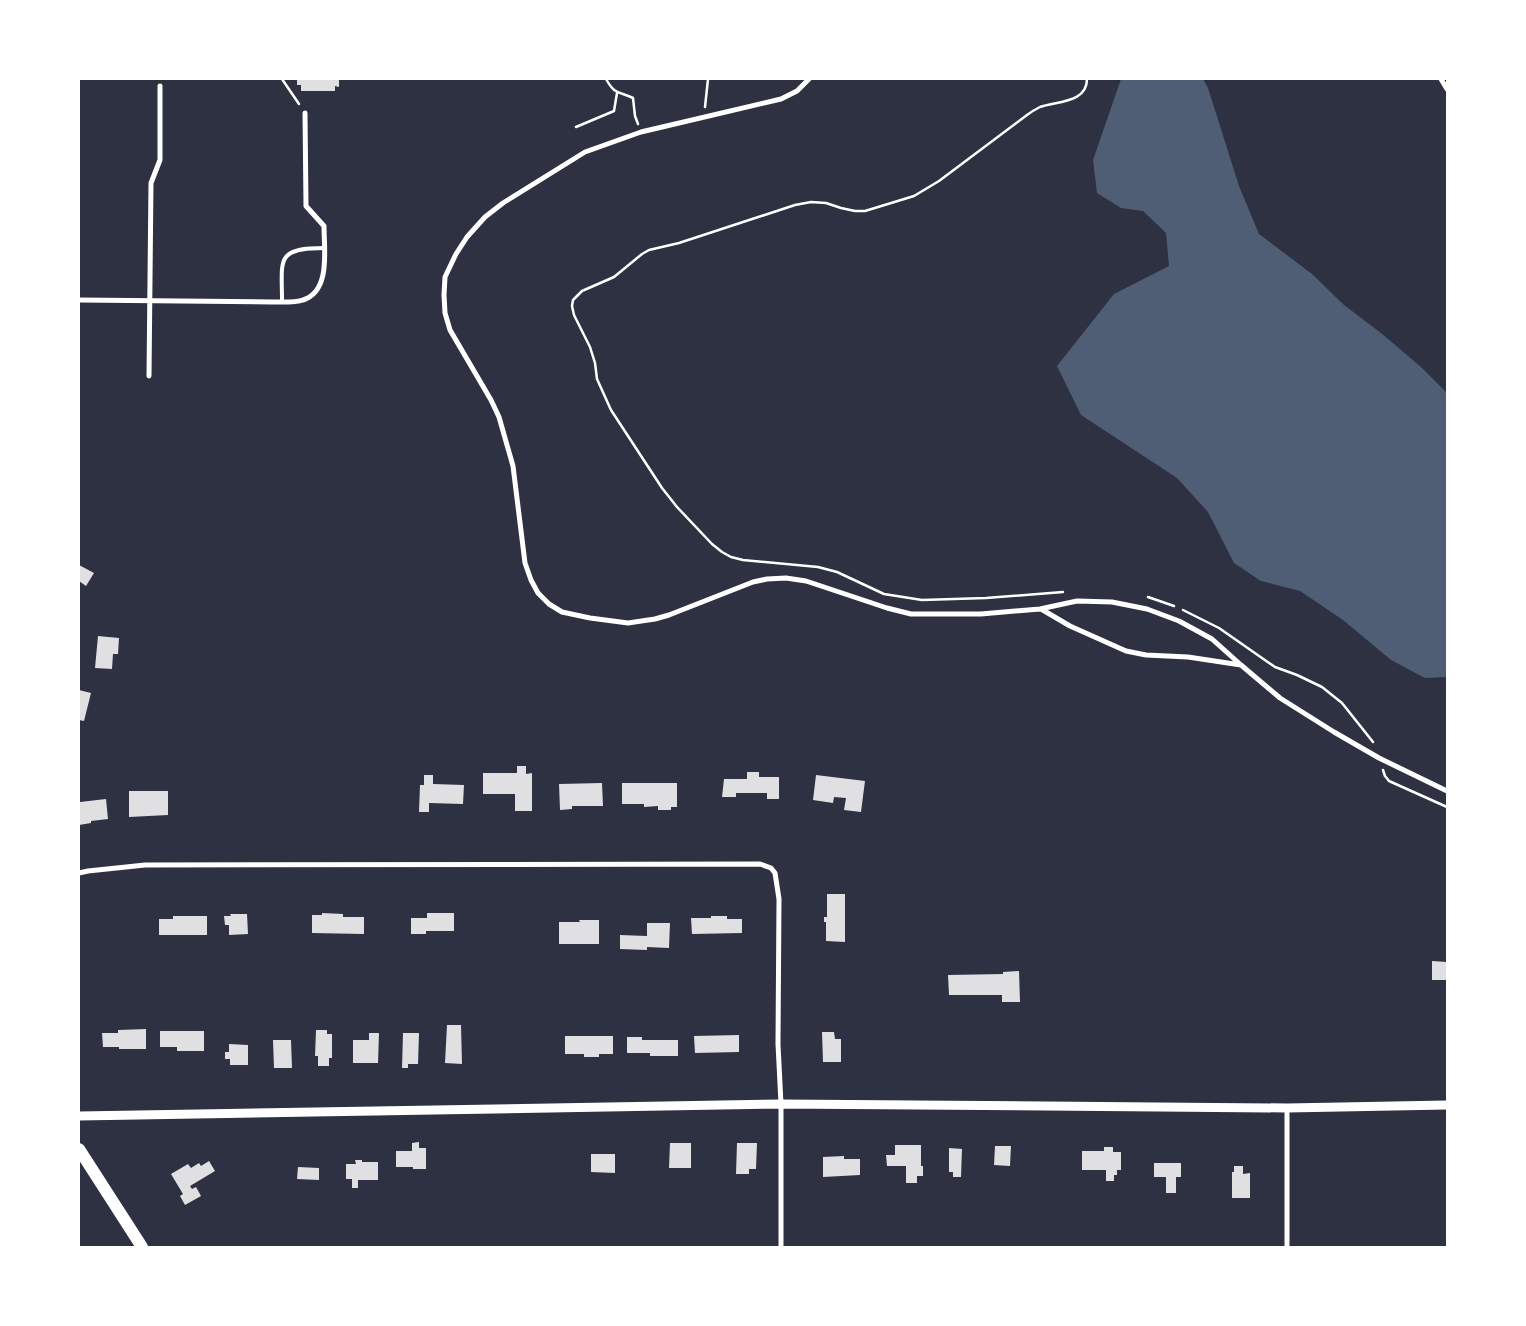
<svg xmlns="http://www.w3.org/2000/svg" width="1526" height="1326" font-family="Helvetica,sans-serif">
<rect width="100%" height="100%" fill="#2d3142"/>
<!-- water -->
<path fill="#4f5d75" d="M 1121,79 L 1203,79 L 1208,88 L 1239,186 L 1259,234 L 1312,274 L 1344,305 L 1381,333 L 1421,367 L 1447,393 L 1447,677 L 1425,678 L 1391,660 L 1343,620 L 1300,591 L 1261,581 L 1234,563 L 1208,512 L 1177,478 L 1081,415 L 1057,366 L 1114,294 L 1169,266 L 1166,233 L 1143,211 L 1121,208 L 1097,193 L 1093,160 Z"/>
<!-- building -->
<path fill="#e0e0e3" d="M 297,79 L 339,79 L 339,87 L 335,86 L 335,91 L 301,91 L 301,85 L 297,85 Z
M 79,565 L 94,573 L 86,586 L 79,581 Z
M 98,636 L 119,638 L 118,654 L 113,654 L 112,669 L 95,668 Z
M 79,690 L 91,693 L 84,721 L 79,720 Z
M 517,766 L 526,766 L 526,774 L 532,773 L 532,811 L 515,811 L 515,794 L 483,794 L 483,773 L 517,773 Z
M 747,772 L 759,772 L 759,777 L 779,777 L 779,799 L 767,799 L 767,793 L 736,793 L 736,797 L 722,797 L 724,779 L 747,779 Z
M 424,775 L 433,775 L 433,784 L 464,785 L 463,804 L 429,803 L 429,812 L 419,812 L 420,785 L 424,785 Z
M 816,775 L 865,781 L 861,812 L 844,810 L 846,798 L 834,797 L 833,803 L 813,800 Z
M 602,783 L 603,806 L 572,806 L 572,809 L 560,810 L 559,784 Z
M 622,783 L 677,783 L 677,807 L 671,807 L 671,810 L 658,810 L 658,806 L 644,807 L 644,804 L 622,804 Z
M 129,791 L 168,791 L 168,815 L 129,817 Z
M 79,798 L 80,798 L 80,802 L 106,799 L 108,819 L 91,821 L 91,823 L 79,825 Z
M 827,894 L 845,894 L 845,942 L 826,941 L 826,922 L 824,922 L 824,917 L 827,917 Z
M 322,913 L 343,914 L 343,917 L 364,917 L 364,934 L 312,933 L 312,915 L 322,915 Z
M 427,913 L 454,913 L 454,931 L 426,931 L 426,934 L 411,934 L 411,918 L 427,918 Z
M 230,914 L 247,914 L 248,934 L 229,935 L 229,925 L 225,925 L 224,916 L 231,916 Z
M 173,916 L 207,916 L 207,935 L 159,935 L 159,919 L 173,919 Z
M 711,916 L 727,916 L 727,919 L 742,919 L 742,933 L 692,934 L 691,918 L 711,918 Z
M 579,920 L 599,920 L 599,944 L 559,944 L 559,922 L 580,922 Z
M 647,923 L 670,923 L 669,948 L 647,947 L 647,950 L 620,949 L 620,935 L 647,936 Z
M 1432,961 L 1447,962 L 1447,980 L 1432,980 Z
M 1019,971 L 1020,1002 L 1002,1002 L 1002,995 L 949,995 L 948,975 L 1003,974 L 1003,972 Z
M 447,1025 L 461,1025 L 462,1064 L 445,1063 Z
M 146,1029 L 146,1049 L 119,1049 L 119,1047 L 103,1047 L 102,1033 L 118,1033 L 118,1030 Z
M 316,1030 L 327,1030 L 327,1034 L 332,1034 L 332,1058 L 329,1058 L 329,1066 L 318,1066 L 318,1056 L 315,1056 Z
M 160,1031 L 204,1031 L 204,1051 L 177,1051 L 177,1047 L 160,1047 Z
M 822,1032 L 834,1032 L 835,1039 L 841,1039 L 841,1062 L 823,1062 Z
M 369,1033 L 379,1033 L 378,1063 L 353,1063 L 353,1040 L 369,1040 Z
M 403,1033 L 419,1033 L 418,1064 L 408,1064 L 408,1068 L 402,1068 Z
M 739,1035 L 739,1052 L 695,1053 L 694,1036 Z
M 565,1036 L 613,1036 L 613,1054 L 599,1054 L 599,1057 L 584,1057 L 584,1054 L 565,1054 Z
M 627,1037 L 642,1037 L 642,1040 L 678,1040 L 678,1056 L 650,1056 L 650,1053 L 627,1053 Z
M 273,1040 L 291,1040 L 292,1068 L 274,1068 Z
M 229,1044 L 248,1045 L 248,1065 L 230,1065 L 230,1059 L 225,1059 L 225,1052 L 229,1052 Z
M 419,1142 L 419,1148 L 426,1148 L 426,1169 L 413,1169 L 413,1167 L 396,1167 L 396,1151 L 412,1151 L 412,1143 Z
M 670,1143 L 691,1143 L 691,1168 L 669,1168 Z
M 737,1143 L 757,1143 L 756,1169 L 749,1169 L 749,1174 L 736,1174 Z
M 895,1145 L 921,1145 L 921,1166 L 923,1166 L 923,1176 L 917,1176 L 917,1183 L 906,1183 L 906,1166 L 887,1166 L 886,1155 L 895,1155 Z
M 995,1146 L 1011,1146 L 1010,1166 L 994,1165 Z
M 1104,1147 L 1113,1147 L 1113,1152 L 1121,1152 L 1121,1170 L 1117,1170 L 1117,1175 L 1114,1175 L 1114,1181 L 1106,1181 L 1106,1170 L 1082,1170 L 1082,1151 L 1104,1151 Z
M 949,1148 L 962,1149 L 961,1177 L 953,1177 L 953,1172 L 949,1172 Z
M 591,1154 L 615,1154 L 615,1173 L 591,1172 Z
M 844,1156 L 844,1159 L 860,1159 L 860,1175 L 823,1177 L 823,1157 Z
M 355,1160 L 362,1160 L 362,1162 L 378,1162 L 378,1180 L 358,1180 L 358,1188 L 352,1188 L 352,1179 L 346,1179 L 346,1164 L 356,1164 Z
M 209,1161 L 215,1171 L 190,1186 L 192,1189 L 196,1187 L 201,1196 L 185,1205 L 180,1196 L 183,1194 L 171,1174 L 188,1164 L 191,1168 L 199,1163 L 201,1166 Z
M 1154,1163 L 1181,1163 L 1181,1177 L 1176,1177 L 1176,1193 L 1166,1193 L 1166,1177 L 1154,1177 Z
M 1234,1166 L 1243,1166 L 1243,1174 L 1250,1173 L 1250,1198 L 1232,1198 L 1232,1172 L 1234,1172 Z
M 298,1167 L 319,1168 L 319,1180 L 297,1179 Z"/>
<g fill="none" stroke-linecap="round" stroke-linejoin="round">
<!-- path -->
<path stroke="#fff" stroke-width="2.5" d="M 282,79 L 299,104
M 606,79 C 615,95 618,91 633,98 L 635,116 L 638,124
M 705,107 L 708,79
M 576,127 L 614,111 L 617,93
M 1063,592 L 986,598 L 922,600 L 884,594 L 837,572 L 818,567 L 743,560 L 731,557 L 722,552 L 712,544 L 677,507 L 662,488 L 611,410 L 597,379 L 595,363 L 590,347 L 574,315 L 572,306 L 573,300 L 582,291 L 614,277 L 642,254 L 649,250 L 679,243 L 795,205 L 811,202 L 826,203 L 841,208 L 855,211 L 865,211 L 914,196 L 939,181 L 1027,115 C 1031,112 1036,109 1040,107 C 1057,101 1087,103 1087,79
M 1148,597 L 1174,606
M 1183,610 L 1219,628 L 1275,667 L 1297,675 L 1322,687 L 1342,703 L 1373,742
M 1383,770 L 1385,776 L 1389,781 L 1447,807"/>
<!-- service -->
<path stroke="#fff" stroke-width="4" d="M 282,301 C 282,260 275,248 324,248"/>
<!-- minor -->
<path stroke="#fff" stroke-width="5" d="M 809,79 L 797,91 L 781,99 L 641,132 L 585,152 L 503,203 L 485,217 L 467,237 L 456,254 L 445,277 L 444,295 L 445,313 L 450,330 L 491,400 L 499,417 L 513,466 L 525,563 L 531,580 L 538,593 L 549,604 L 562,612 L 590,618 L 628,623 L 655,619 L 669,615 L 753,582 L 767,579 L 786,578 L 806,581 L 887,608 L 911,614 L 981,614 L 1040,609 L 1077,601 L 1112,602 L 1147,609 L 1179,621 L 1212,639 L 1241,665 L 1280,698 L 1334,732 L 1379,758 L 1447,791
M 1441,79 L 1447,89
M 79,300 L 272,302 C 280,302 295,303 303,300 C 331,291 324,250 324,226 L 306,206 L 305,113
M 149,376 L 151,183 L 160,160 L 160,86
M 1041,609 L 1070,626 L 1126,651 L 1146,655 L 1188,657 L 1241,665
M 79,873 L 88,871 L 145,865 L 760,864 L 771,868 L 775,873 L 779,899 L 778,1044 L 781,1104 L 781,1247
M 1287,1108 L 1287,1247"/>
<!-- tertiary -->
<path stroke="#fff" stroke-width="9" d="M 79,1116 L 781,1104 L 1287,1108 L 1447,1105"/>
<!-- primary -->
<path stroke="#fff" stroke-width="12" d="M 79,1149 L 142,1247"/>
</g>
<!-- border -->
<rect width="1526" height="1326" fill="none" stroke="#ffffff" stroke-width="160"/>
</svg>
